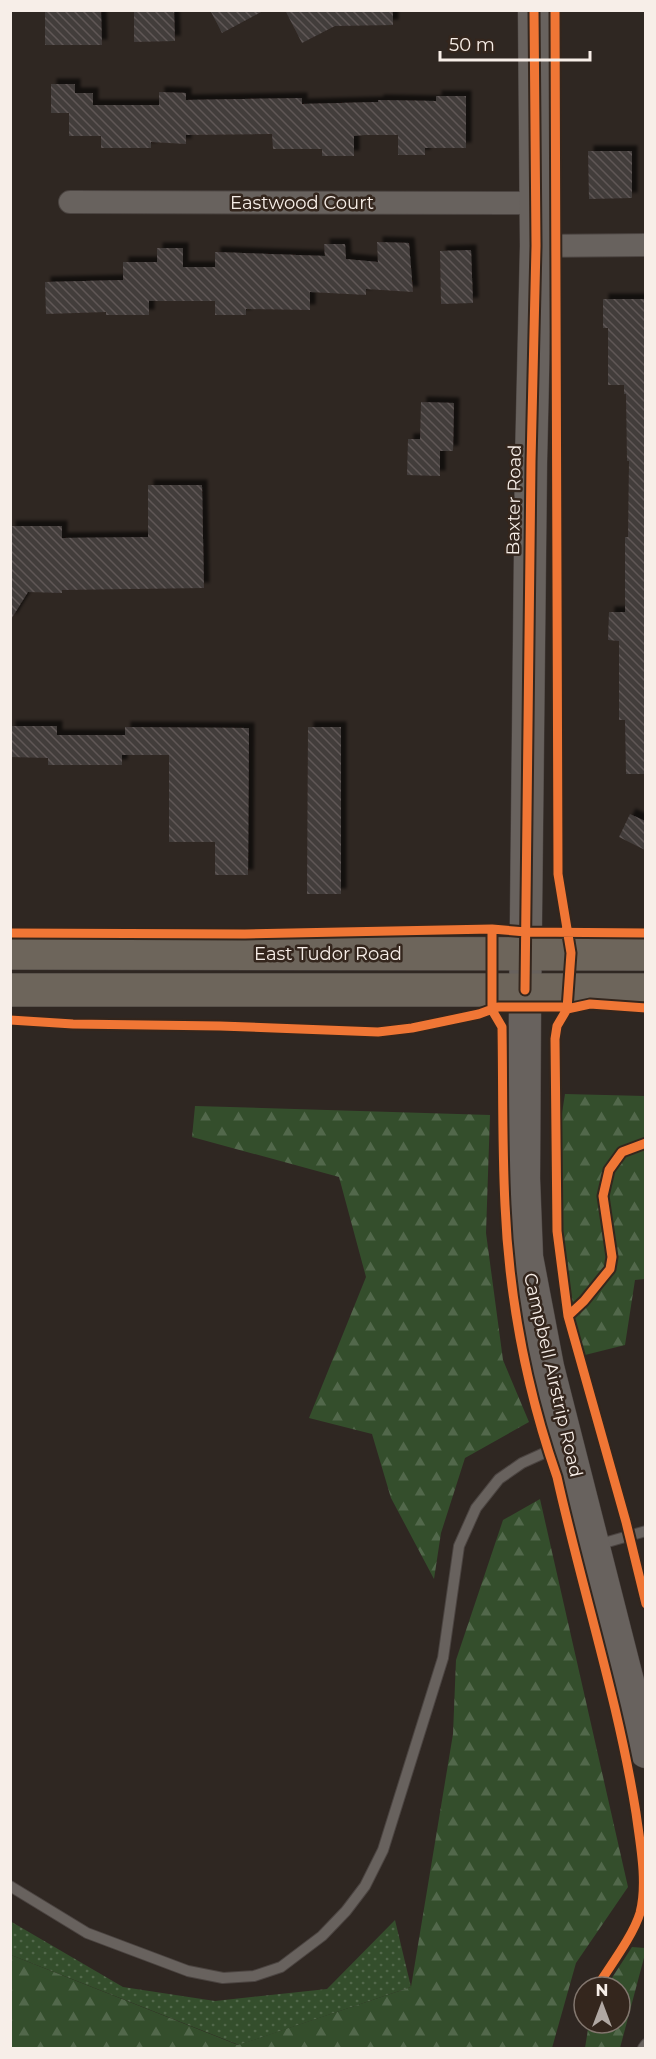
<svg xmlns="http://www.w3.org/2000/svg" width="656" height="2059" font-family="Montserrat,sans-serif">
<defs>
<pattern id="grass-dots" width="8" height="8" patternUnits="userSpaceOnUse" patternTransform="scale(1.5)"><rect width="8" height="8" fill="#344e2c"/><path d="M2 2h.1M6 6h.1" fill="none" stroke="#52684b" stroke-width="1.8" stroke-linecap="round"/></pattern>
<pattern id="forest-firs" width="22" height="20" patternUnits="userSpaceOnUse" patternTransform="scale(1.5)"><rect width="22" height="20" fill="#344e2c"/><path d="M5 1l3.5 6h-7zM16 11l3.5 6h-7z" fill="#52684b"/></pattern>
<pattern id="building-back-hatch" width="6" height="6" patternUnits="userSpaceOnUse" patternTransform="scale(1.5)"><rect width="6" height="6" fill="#433c3b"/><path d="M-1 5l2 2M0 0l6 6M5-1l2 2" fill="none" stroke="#5f5857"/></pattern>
<filter id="shadow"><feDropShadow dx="5.5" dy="-5.5" stdDeviation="1.5" flood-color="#0009"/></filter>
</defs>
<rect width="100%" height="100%" fill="#2f2722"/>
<!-- grass -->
<path fill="url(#grass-dots)" d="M 395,1920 L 411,1987 L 239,2045 L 11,1955 L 10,1921 L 123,1987 L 215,2001 L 327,1989 Z"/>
<!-- forest -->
<path fill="url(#forest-firs)" d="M 565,1094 L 645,1096 L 645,1279 L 635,1280 L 625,1345 L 581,1356 L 560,1275 L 555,1158 Z
M 195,1106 L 490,1115 L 486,1233 L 503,1360 L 529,1422 L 465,1458 L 441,1533 L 434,1579 L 391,1498 L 372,1434 L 309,1418 L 366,1277 L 339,1177 L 192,1137 Z
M 540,1499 L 628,1887 L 576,1963 L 552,2048 L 11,2048 L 11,1955 L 238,2045 L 411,1987 L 453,1734 L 456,1660 L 503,1520 Z
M 632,1947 L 645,1948 L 645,1954 L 620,2048 L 585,2048 L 589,2023 L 620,2023 L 620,1987 L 606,1987 Z"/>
<!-- building -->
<path fill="url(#building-back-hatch)" filter="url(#shadow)" d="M 45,10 L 101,10 L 102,45 L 45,45 Z
M 134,10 L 174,10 L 175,41 L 134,42 Z
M 210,10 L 265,10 L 222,33 Z
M 285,10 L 393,10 L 393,25 L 335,26 L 302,43 Z
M 51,84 L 75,84 L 75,93 L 93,93 L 93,105 L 159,105 L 159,92 L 186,93 L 186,100 L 302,98 L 302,104 L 378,102 L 378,100 L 436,101 L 436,96 L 466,96 L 466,148 L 425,148 L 425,155 L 398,155 L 398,135 L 364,135 L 354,136 L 354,156 L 322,156 L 322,149 L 273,149 L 272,134 L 186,135 L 186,144 L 151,142 L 151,148 L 101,148 L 101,136 L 69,136 L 69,113 L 51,113 Z
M 588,151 L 632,151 L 632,198 L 589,199 Z
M 377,242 L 409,243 L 413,292 L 366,289 L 366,295 L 310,292 L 310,310 L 246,309 L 246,315 L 215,315 L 215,301 L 149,301 L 149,315 L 106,315 L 106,312 L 46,314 L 45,282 L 123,280 L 123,262 L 157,262 L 157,248 L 183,248 L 183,267 L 215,267 L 215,252 L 325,256 L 324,244 L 345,244 L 346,259 L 378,262 Z
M 471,250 L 473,303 L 441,304 L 440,251 Z
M 603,299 L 645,299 L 645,774 L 626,774 L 625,720 L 619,720 L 619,641 L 608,640 L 609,612 L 625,612 L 625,537 L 628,537 L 629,461 L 627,461 L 626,394 L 624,394 L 624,385 L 608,385 L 608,328 L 603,328 Z
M 421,402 L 454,403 L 453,451 L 440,451 L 440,476 L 407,475 L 408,439 L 420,439 Z
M 148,485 L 202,485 L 204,588 L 62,590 L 62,593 L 28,592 L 10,621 L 10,526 L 62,526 L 62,538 L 148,537 Z
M 10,726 L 57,726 L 57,735 L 125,735 L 125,727 L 249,728 L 248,875 L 215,875 L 215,842 L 169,842 L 169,755 L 122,755 L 122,765 L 48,765 L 48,758 L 10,757 Z
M 308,727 L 341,727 L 341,894 L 307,894 Z
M 630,814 L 645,821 L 645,850 L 619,837 Z"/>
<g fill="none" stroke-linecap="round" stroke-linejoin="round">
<defs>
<path id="lane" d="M 597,1545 L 646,1531
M 10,1886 L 87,1933 L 188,1971 L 223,1978 L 254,1976 L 281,1967 L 322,1936 L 346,1911 L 365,1886 L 383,1850 L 443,1658 L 459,1546 L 476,1508 L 499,1479 L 522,1463 L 564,1444
M 643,2048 L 646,2044"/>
<path id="street" d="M 70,202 L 534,203
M 536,246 L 646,245"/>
<path id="secondary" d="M 534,10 L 536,246 L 531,462 L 525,1008 L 524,1179 L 527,1257 L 548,1367 L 646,1752"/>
<path id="primary" d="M 10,953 L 646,954
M 10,990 L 646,990"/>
</defs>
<!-- lane casing -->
<use href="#lane" stroke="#4b4441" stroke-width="12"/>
<!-- street casing -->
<use href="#street" stroke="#4b4441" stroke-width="24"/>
<!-- secondary casing -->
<use href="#secondary" stroke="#4b4441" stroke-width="33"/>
<!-- primary casing -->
<use href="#primary" stroke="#4b4441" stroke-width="34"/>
<!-- lane -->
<use href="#lane" stroke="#68625e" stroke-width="10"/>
<!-- street -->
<use href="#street" stroke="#68625e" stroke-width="22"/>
<!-- secondary -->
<use href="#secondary" stroke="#68625e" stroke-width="32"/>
<!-- primary -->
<use href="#primary" stroke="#6d655b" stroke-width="33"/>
<defs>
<path id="cycleway" d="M 492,929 L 492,1010 L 502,1027 C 503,1086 502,1146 505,1205 C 509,1296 527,1391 557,1477 C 582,1589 618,1700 636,1813 C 640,1843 648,1883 640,1913 C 633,1936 610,1966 597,1987
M 10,933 L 245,934 L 492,929 L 526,932 L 646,933
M 525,990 L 531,462 L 536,246 L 534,10
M 646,1008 L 590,1004 L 567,1009 L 557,1026 L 555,1039 L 557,1231 L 568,1316 L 626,1522 L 646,1604
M 10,1020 L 73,1024 L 220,1026 L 378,1032 L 412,1028 L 479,1014 L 498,1007 L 562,1007 L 567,1009 L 571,953 L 558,874 L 555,10
M 568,1316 L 584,1301 L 610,1269 L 612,1257 L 603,1196 L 609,1170 L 622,1152 L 646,1143"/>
</defs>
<!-- cycleway casing -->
<use href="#cycleway" stroke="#34261d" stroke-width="13"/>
<!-- cycleway -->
<use href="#cycleway" stroke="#f07635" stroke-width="9"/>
</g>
<g text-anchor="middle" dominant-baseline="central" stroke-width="5" stroke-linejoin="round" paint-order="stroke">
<!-- street labels -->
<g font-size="18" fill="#f7eee8" stroke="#34261d">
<text x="302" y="203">Eastwood Court</text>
<text transform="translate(514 500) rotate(-89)">Baxter Road</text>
<text x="328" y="954">East Tudor Road</text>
<text transform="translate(553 1375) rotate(77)">Campbell Airstrip Road</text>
</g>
</g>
<!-- border -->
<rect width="656" height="2059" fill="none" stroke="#f7eee8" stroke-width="24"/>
<!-- north arrow -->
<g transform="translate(602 2005)"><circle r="28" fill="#34261d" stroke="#82766e" stroke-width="1.5"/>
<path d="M0-4.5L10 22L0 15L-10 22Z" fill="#b1a8a3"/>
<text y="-9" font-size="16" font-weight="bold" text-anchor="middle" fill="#f7eee8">N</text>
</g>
<!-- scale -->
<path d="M440 51v9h150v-9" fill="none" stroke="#f7eee8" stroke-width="3"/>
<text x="449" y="51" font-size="18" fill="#f7eee8" stroke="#34261d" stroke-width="4.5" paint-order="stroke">50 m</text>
</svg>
